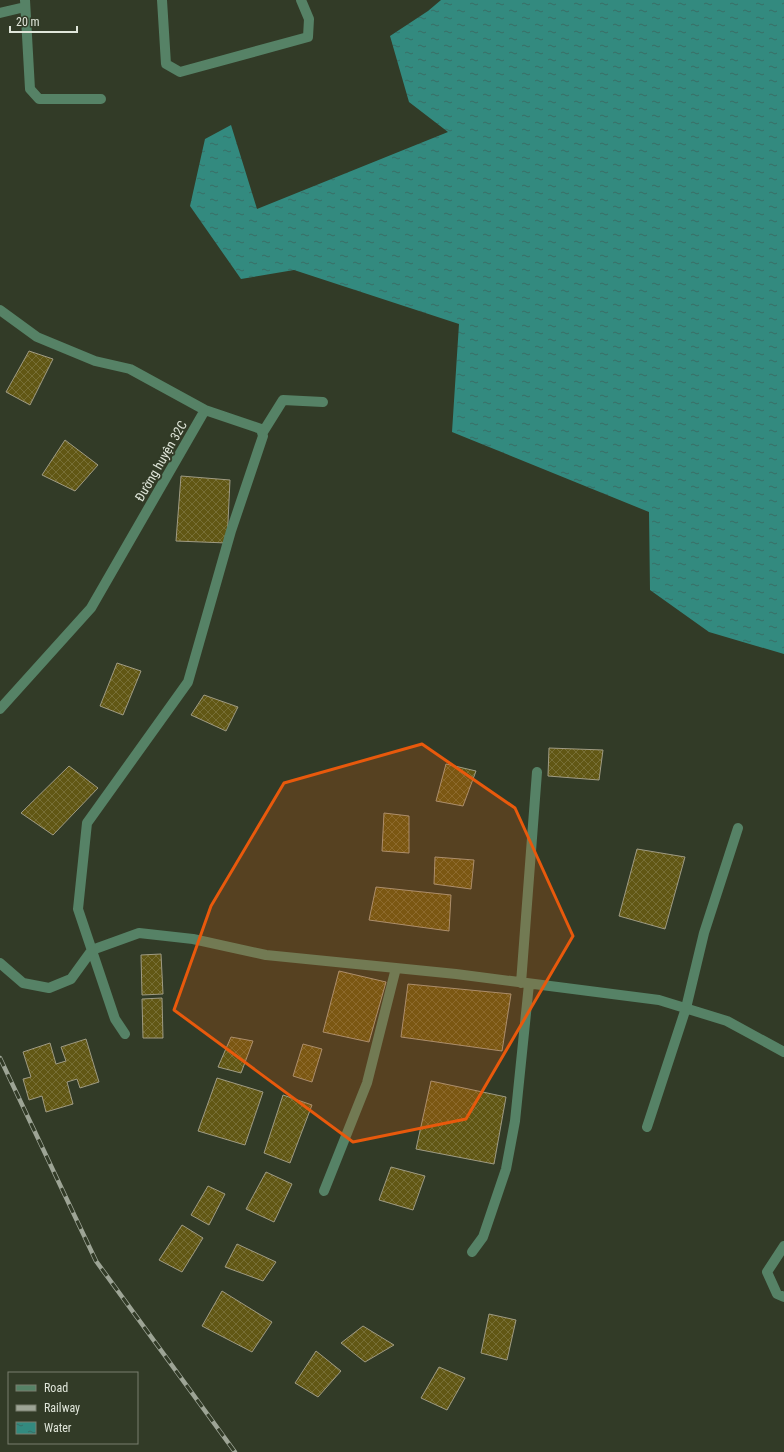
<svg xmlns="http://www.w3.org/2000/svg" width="784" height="1452" font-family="'Roboto Condensed',sans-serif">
<defs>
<pattern id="water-ripples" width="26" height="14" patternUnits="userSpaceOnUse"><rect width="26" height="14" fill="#338a7f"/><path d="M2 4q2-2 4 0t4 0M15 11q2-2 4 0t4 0" fill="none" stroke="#396e66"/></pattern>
<pattern id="building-cross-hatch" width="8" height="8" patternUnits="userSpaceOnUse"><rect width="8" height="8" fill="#615714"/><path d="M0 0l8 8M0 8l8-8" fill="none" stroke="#776f36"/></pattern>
</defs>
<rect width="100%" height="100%" fill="#323b27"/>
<!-- water -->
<path fill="url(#water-ripples)" d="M 441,0 L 784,0 L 784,654 L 709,632 L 650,590 L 649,512 L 452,432 L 459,324 L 294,270 L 241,279 L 190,206 L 205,139 L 231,125 L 257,209 L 448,132 L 409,102 L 390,36 L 428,11 Z"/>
<!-- building -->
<path fill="url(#building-cross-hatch)" stroke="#9f9b83" d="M 29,351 L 53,359 L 30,405 L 6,392 Z
M 65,440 L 98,465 L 75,491 L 42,475 Z
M 181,476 L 230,480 L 227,543 L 176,541 Z
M 117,663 L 141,671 L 123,715 L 100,706 Z
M 204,695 L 238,707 L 226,731 L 191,715 Z
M 549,748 L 603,750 L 599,780 L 548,776 Z
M 446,764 L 476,771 L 463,806 L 436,801 Z
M 69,766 L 98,788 L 53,835 L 21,813 Z
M 384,813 L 409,816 L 409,853 L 382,851 Z
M 637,849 L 685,857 L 665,929 L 619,916 Z
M 435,857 L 474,860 L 471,889 L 434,884 Z
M 376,887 L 451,895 L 449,931 L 369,920 Z
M 161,954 L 163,994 L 142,995 L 141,955 Z
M 339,971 L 386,982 L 369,1042 L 323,1032 Z
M 408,984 L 511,994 L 502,1051 L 401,1037 Z
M 162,998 L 163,1038 L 143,1038 L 142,999 Z
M 231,1037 L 253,1041 L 241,1073 L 218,1067 Z
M 86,1039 L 99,1082 L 80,1088 L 77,1079 L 67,1082 L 73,1104 L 46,1112 L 42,1096 L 29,1100 L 23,1079 L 31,1077 L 23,1052 L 50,1043 L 56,1064 L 66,1061 L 61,1047 Z
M 303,1044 L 322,1049 L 312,1082 L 293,1076 Z
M 217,1078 L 263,1092 L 245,1145 L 198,1131 Z
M 431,1081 L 506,1097 L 494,1164 L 416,1149 Z
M 283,1095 L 312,1105 L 290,1163 L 264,1153 Z
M 391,1167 L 425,1176 L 413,1210 L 379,1200 Z
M 266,1172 L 292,1184 L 274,1222 L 246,1209 Z
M 208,1186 L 225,1194 L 209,1225 L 191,1215 Z
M 182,1225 L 203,1238 L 182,1272 L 159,1260 Z
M 237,1244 L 276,1262 L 263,1281 L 225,1267 Z
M 222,1291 L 272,1322 L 252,1352 L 202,1326 Z
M 489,1314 L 516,1320 L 507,1360 L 481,1353 Z
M 363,1326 L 394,1345 L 365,1362 L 341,1343 Z
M 316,1351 L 341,1371 L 318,1397 L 295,1383 Z
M 439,1367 L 465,1378 L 447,1410 L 421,1398 Z"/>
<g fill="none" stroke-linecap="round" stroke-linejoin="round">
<!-- minor -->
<path stroke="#568266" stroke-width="10" d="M 25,0 L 30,89 L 39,99 L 101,99
M 162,0 L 166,64 L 180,72 L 308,37 L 309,19 L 301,0
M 0,13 L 25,7
M 0,310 L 37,337 L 95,361 L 130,369 L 205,410 L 91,608 L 0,709
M 263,432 L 283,400 L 323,402
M 0,963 L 23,983 L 49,988 L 71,979 L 92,950 L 139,933 L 193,939 L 266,955 L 456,974 L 659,1000 L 727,1021 L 784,1052
M 521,983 L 537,772
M 125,1034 L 115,1019 L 78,909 L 87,823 L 188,682 L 231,531 L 263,436 L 261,429 L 205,410
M 647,1127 L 686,1008 L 704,933 L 738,828
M 324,1191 L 367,1083 L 396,968
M 784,1246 L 767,1272 L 777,1294 L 784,1297
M 472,1252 L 483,1237 L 506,1169 L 515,1121 L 529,984"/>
<defs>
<path id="rail" d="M 0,1058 L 96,1261 L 235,1452"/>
</defs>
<!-- rail casing -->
<use href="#rail" stroke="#9da495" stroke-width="4.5"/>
<!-- rail -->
<use href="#rail" stroke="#323b27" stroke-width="3" stroke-dasharray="9" stroke-linecap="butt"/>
</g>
<!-- marked area -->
<path fill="#e8590c" fill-opacity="0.2" stroke="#e8590c" stroke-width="3" stroke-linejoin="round" d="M 422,744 L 515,808 L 573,936 L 466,1119 L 353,1142 L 174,1010 L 211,906 L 284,783 Z"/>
<g text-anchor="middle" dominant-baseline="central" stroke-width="4" stroke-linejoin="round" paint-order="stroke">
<!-- street labels -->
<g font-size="13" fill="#e0e6da" stroke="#323b27">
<text transform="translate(161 461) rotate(-60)">Đường huyện 32C</text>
</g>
</g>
<!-- legend -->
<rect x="8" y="1372" width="130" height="72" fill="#323b27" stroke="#787f6f"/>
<rect x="16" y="1385" width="20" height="6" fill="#568266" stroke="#787f6f"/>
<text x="44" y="1392" font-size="12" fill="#e0e6da">Road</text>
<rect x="16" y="1405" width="20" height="6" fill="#9da495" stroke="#787f6f"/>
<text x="44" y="1412" font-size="12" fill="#e0e6da">Railway</text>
<rect x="16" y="1422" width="20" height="12" fill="url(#water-ripples)" stroke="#787f6f"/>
<text x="44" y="1432" font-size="12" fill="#e0e6da">Water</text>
<!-- scale -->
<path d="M10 26v6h67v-6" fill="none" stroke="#e0e6da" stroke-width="2"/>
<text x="16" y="26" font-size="12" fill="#e0e6da" stroke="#323b27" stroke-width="3" paint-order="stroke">20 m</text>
</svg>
